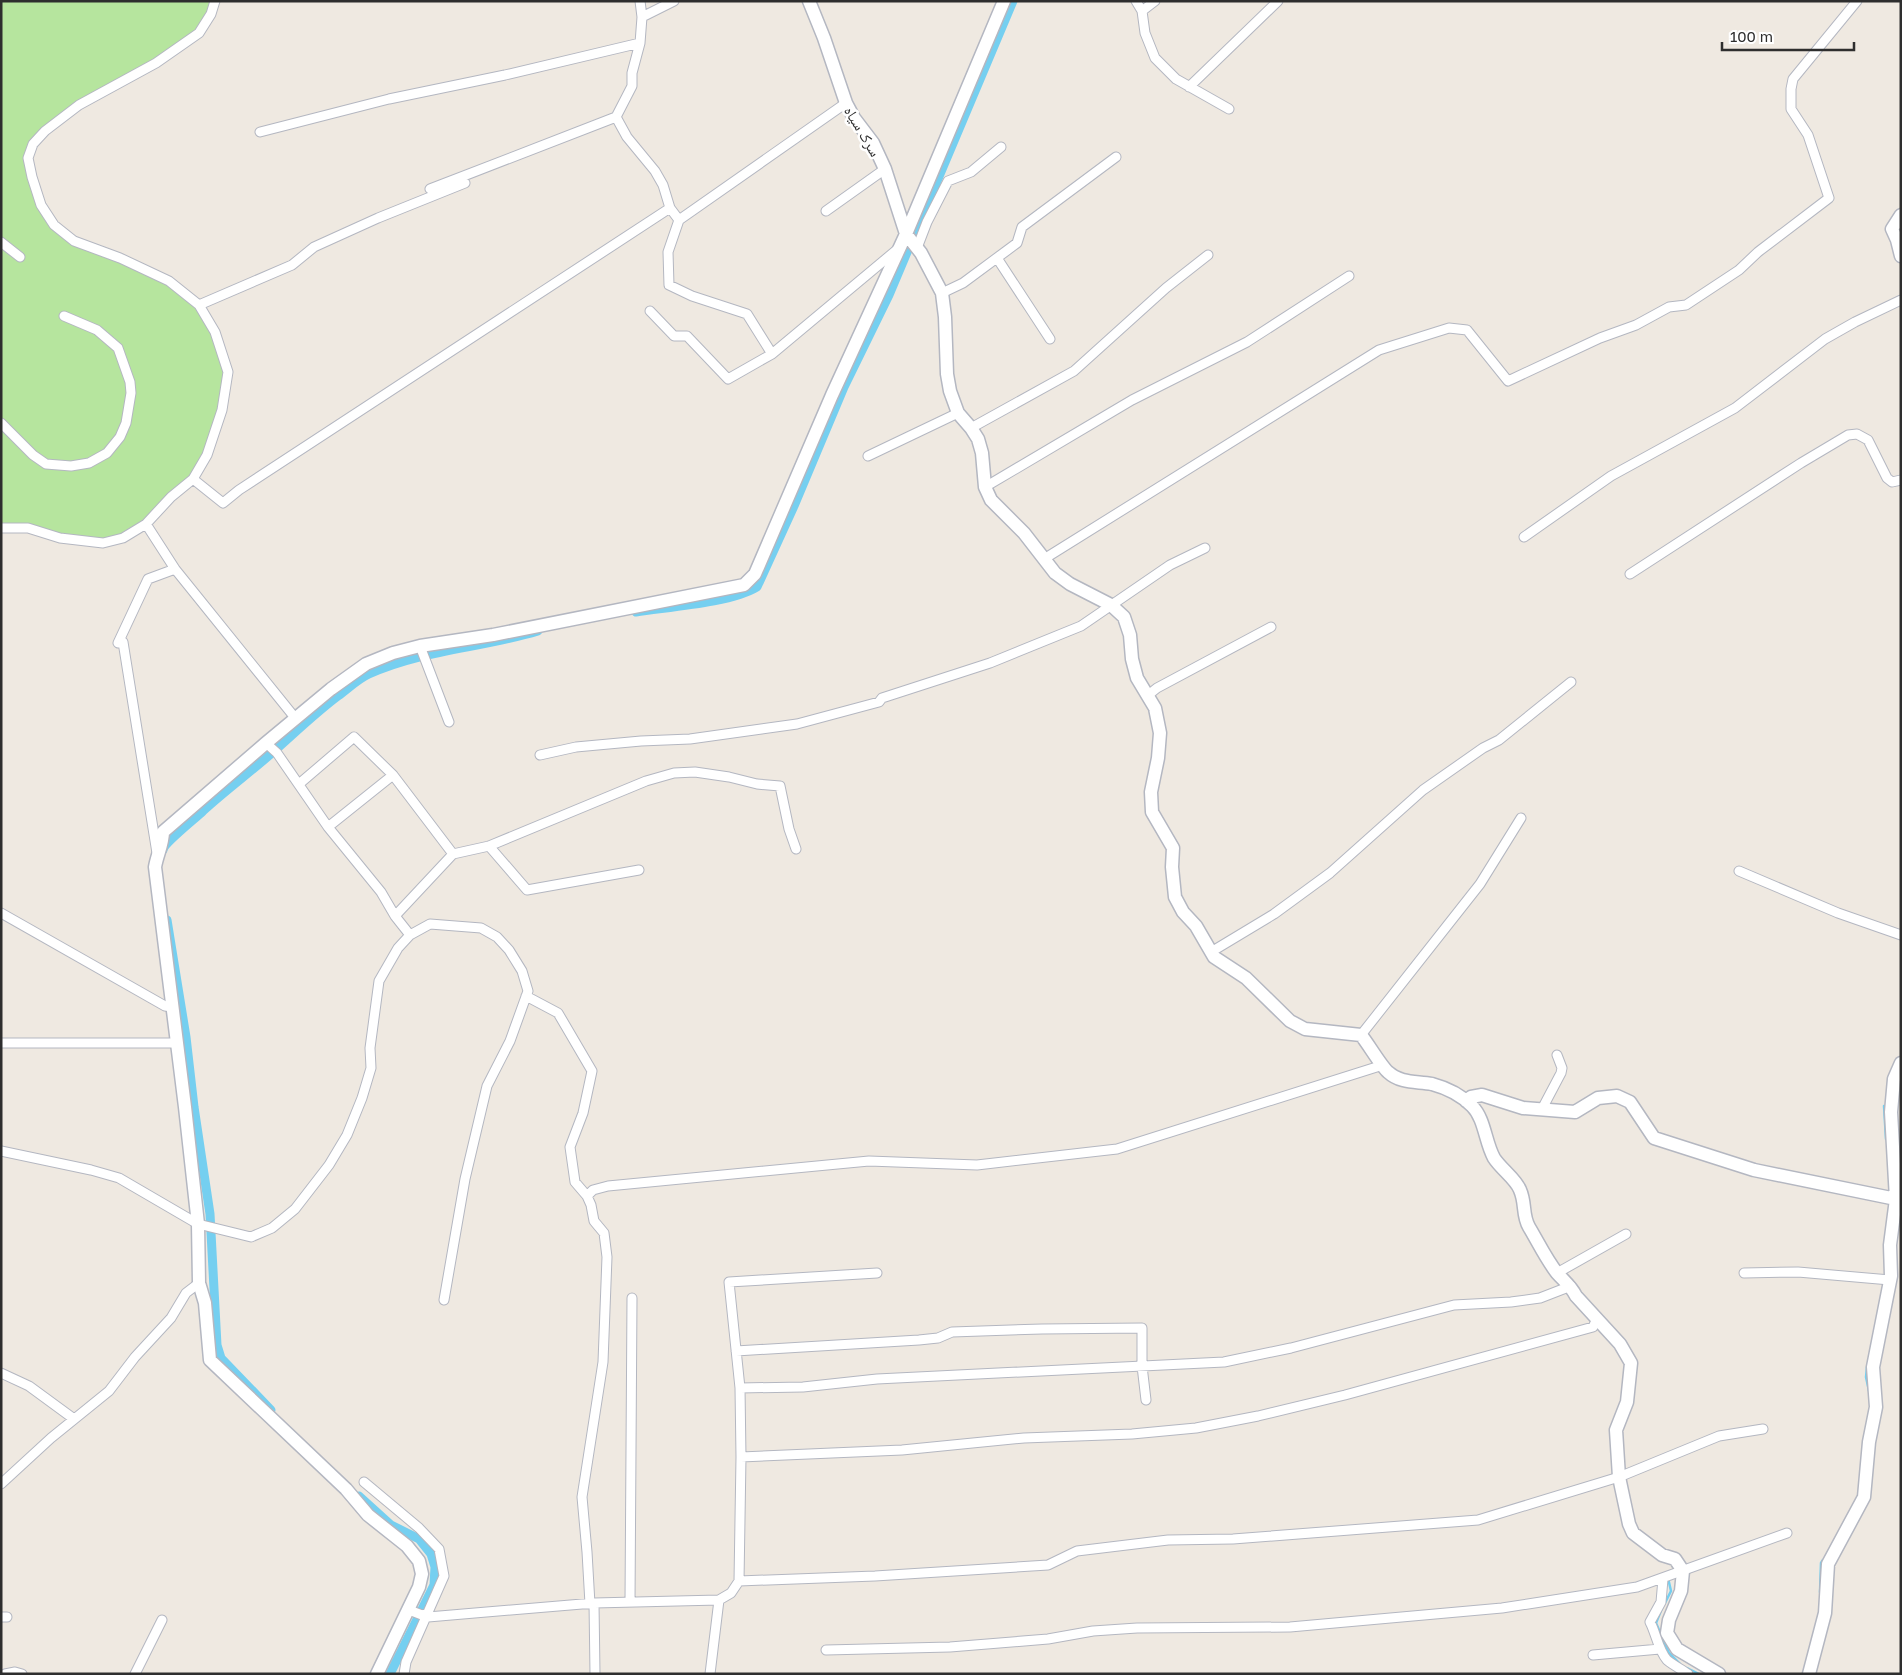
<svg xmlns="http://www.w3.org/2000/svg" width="1902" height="1675" font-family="'Golos Text','Noto Naskh Arabic',sans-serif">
<rect width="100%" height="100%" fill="#efe9e1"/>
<!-- green -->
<path fill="#b6e59e" d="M 1,1 L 215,1 L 199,33 L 79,105 L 45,131 L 28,158 L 41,205 L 75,241 L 169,281 L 199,305 L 228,372 L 222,410 L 193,479 L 146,524 L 103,543 L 28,528 L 1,528 Z"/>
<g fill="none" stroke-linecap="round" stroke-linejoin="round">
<!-- stream -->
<path stroke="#75cff0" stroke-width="2.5" d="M 1884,1106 L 1886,1139
M 1867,1367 L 1866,1377 L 1869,1391
M 1820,1592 L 1821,1563 L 1823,1560
M 1665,1603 L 1671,1591 L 1668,1578
M 1662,1608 L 1656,1623 L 1669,1653 L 1680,1664
M 1687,1668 L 1699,1674"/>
<!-- canal -->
<path stroke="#75cff0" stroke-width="9" d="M 636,612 C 668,607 731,603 757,587 L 794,506 L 844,387 L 889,295 L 1013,1
M 163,850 C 164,843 196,818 203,811 C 228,788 256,768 281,745 C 300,728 318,711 338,696 C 349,688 358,679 369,674 C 422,650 482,648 538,631
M 167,920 L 186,1037 L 194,1107 L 210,1214 L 217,1345 L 221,1358 L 271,1410
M 359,1496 L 391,1525 L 419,1539 L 431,1554 L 435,1567 L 434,1585 L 390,1674"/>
<defs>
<path id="street" d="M 640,1 L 642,17
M 1136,1 L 1142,11 L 1145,33 L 1155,58 L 1176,79 L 1229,109
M 1142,11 L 1155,1
M 1189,87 L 1278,1
M 616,117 L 627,137 L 655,171 L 663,185 L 670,208 L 679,220 L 846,103
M 260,132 L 389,99 L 505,75 L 640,43
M 430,189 L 616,117 L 632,86 L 632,73 L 640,43 L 642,17 L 674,1
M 826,211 L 885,169
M 679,220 L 668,252 L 669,285 L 692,296 L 747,314 L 772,354
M 1,242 L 20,257
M 917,248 L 927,222 L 948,181 L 971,172 L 1001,147
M 997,258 L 1050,339
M 942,293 L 963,283 L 1017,243 L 1022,227 L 1116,157
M 199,305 L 292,265 L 314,247 L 378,218 L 465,183
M 650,311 L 674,336 L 687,336 L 728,379 L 772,354 L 899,248
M 1,423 L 33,455 L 46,464 L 71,466 L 89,463 L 107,453 L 120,437 L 126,423 L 131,393 L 130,382 L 118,348 L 97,330 L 64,316
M 971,428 L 1074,371 L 1166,288 L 1208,255
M 868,456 L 958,413
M 193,479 L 223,503 L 239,490 L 670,208
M 985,487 L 1132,400 L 1247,342 L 1349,276
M 146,524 L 175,569 L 148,579 L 118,643 L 123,642 L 157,853
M 1,528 L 28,528 L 60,538 L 103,543 L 123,538 L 146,524 L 171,497 L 193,479 L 207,455 L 222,410 L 228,372 L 215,332 L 199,305 L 169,281 L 120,258 L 74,241 L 54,225 L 41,205 L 32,177 L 28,158 L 33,144 L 45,131 L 79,105 L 156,63 L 199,33 L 211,14 L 215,1
M 1524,537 L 1611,476 L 1735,408 L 1825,339 L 1855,322 L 1901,300
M 1044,559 L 1379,350 L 1449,328 L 1467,330 L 1508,381 L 1600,338 L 1636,325 L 1669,307 L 1686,305 L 1739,270 L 1758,252 L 1829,198 L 1808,135 L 1791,109 L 1791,89 L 1793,79 L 1857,1
M 175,569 L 296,719
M 1630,574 L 1801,463 L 1848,435 L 1857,434 L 1868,440 L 1887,478 L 1892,482 L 1901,480
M 420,646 L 449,722
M 1147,696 L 1157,688 L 1271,627
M 266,743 L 277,753 L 328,827 L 381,892 L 395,916 L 410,935
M 540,755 L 576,747 L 641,741 L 690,739 L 797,724 L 879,702 L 882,698 L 990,663 L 1081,626 L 1170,565 L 1205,548
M 299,784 L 354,737 L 393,775 L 453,854
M 328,827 L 393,775
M 489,846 L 527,890 L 639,870
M 1739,871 L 1838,913 L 1901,935
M 1,913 L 165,1006 L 172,1007
M 395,916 L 453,854 L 489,846 L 646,781 L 674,773 L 695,772 L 729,777 L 757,784 L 780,786 L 789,829 L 796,849
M 1211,952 L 1274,914 L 1330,873 L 1423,790 L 1483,748 L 1499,740 L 1571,682
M 526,996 L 558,1013 L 592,1071 L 583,1113 L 570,1147 L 575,1182 L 587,1196 L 591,1205 L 594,1221 L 604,1233 L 607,1257 L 603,1362 L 582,1497 L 587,1552 L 590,1604
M 1361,1035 L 1480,884 L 1521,818
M 1,1043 L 177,1043
M 1542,1109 L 1561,1073 L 1562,1068 L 1557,1055
M 1,1151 L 91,1170 L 119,1178 L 198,1224 L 251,1237 L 272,1228 L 295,1209 L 329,1165 L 347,1135 L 362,1098 L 371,1068 L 370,1048 L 379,981 L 398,948 L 410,935 L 430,924 L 481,928 L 497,937 L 509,950 L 522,971 L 528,991 L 510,1041 L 487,1086 L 465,1179 L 444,1300
M 587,1196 L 593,1190 L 608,1186 L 869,1161 L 977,1165 L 1117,1149 L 1383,1065
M 1557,1273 L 1626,1234
M 1744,1273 L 1798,1272 L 1890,1280
M 736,1351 L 919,1340 L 938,1338 L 952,1332 L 1042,1329 L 1142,1328 L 1142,1366 L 1146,1400
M 1,1373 L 29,1386 L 74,1419
M 740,1388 L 803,1387 L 877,1379 L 1224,1362 L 1291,1348 L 1454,1305 L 1511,1302 L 1540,1298 L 1571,1286
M 741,1457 L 902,1450 L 1024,1438 L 1132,1434 L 1196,1428 L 1258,1416 L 1345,1395 L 1593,1327 L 1597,1319
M 364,1482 L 419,1528 L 439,1549 L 444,1576 L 406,1662 L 404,1674
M 1,1484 L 51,1438 L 109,1391 L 135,1357 L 171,1318 L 186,1293 L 199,1283
M 1663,1579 L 1661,1602 L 1650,1622 C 1656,1633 1658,1650 1667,1660 C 1673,1665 1681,1669 1688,1674
M 739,1581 L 875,1576 L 1048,1565 L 1077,1551 L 1168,1540 L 1233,1539 L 1478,1520 L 1619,1477 L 1719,1436 L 1763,1429
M 630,1602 L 632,1298
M 594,1603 L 595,1674
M 409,1610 L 422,1615 L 427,1614 L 428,1617 L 594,1603 L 719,1600 L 731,1593 L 739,1581 L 741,1457 L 740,1388 L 729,1282 L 877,1273
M 1,1617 L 7,1617
M 826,1650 L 950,1647 L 1048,1639 L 1093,1631 L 1137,1628 L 1290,1627 L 1502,1608 L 1637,1587 L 1787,1533
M 1593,1655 L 1660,1649
M 5,1674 L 15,1672 L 22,1674
M 135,1674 L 162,1620
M 710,1674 L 719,1600"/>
<path id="secondary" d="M 809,1 L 824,38 L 846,103 L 854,118 L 873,143 L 885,169 L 906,234 L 921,253 L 942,293 L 945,317 L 947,374 L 950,391 L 958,413 L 971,428 L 978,439 L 982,453 L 985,487 L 991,500 L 1024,533 L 1055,573 L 1070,584 L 1111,605 L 1124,617 L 1130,635 L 1132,659 L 1137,678 L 1155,708 L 1160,733 L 1158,758 L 1151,792 L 1152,812 L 1173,848 L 1172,867 L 1175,897 L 1183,912 L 1196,926 L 1214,957 L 1246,978 L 1290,1021 L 1305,1029 L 1361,1035 C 1369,1045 1381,1066 1388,1072 C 1401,1084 1417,1081 1432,1084 C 1447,1088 1461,1095 1472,1106 C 1485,1119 1485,1142 1494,1158 C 1501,1169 1516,1179 1520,1190 C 1526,1203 1522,1215 1529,1227 C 1538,1242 1546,1259 1557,1273 C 1564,1281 1571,1286 1576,1296 L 1620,1344 L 1631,1363 L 1627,1402 L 1616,1430 L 1619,1477 L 1629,1524 L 1633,1533 L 1662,1555 L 1675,1559 L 1683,1571 L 1681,1591 L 1669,1620 L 1667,1633 L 1677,1649 L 1719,1674
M 1901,215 L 1892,229 L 1897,240 L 1901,256
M 1466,1101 L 1471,1097 L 1482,1095 L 1523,1108 L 1575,1112 L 1598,1098 L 1617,1096 L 1630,1102 L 1654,1138 L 1754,1170 L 1896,1199
M 377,1674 L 419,1587 L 422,1574 L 419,1561 L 407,1546 L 368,1515 L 346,1489 L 210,1360 L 205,1303 L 199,1283 L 198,1224 L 185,1107 L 155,867 C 157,855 163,844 163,832 L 266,743 L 331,689 L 366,664 L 393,653 L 420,646 L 493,635 L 744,585 L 755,574 L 832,395 L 906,234 L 1004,1
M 1809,1674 L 1825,1613 L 1828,1564 L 1864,1497 L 1869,1442 L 1876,1407 L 1873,1367 L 1891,1276 L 1890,1245 L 1896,1199 L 1891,1112 L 1894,1079 L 1901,1063"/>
</defs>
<!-- street casing -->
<use href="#street" stroke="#b4b7c1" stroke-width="11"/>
<!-- secondary casing -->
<use href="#secondary" stroke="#b4b7c1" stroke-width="15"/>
<!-- street -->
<use href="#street" stroke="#fff" stroke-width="9"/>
<!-- secondary -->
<use href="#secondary" stroke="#fff" stroke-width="12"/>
</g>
<g text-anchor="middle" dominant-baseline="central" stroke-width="5" stroke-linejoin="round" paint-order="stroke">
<!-- street labels -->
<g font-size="15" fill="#2e2e2e" stroke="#fff">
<text transform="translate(863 131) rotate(59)">سرک سیاه</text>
</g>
</g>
<!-- border -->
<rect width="1902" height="1675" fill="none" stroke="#2e2e2e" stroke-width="5"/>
<!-- scale -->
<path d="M1722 42v8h132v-8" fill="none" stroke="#2e2e2e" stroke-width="2.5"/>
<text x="1730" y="42" font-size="15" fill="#2e2e2e" stroke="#ffffff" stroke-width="4" paint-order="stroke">100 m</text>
</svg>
